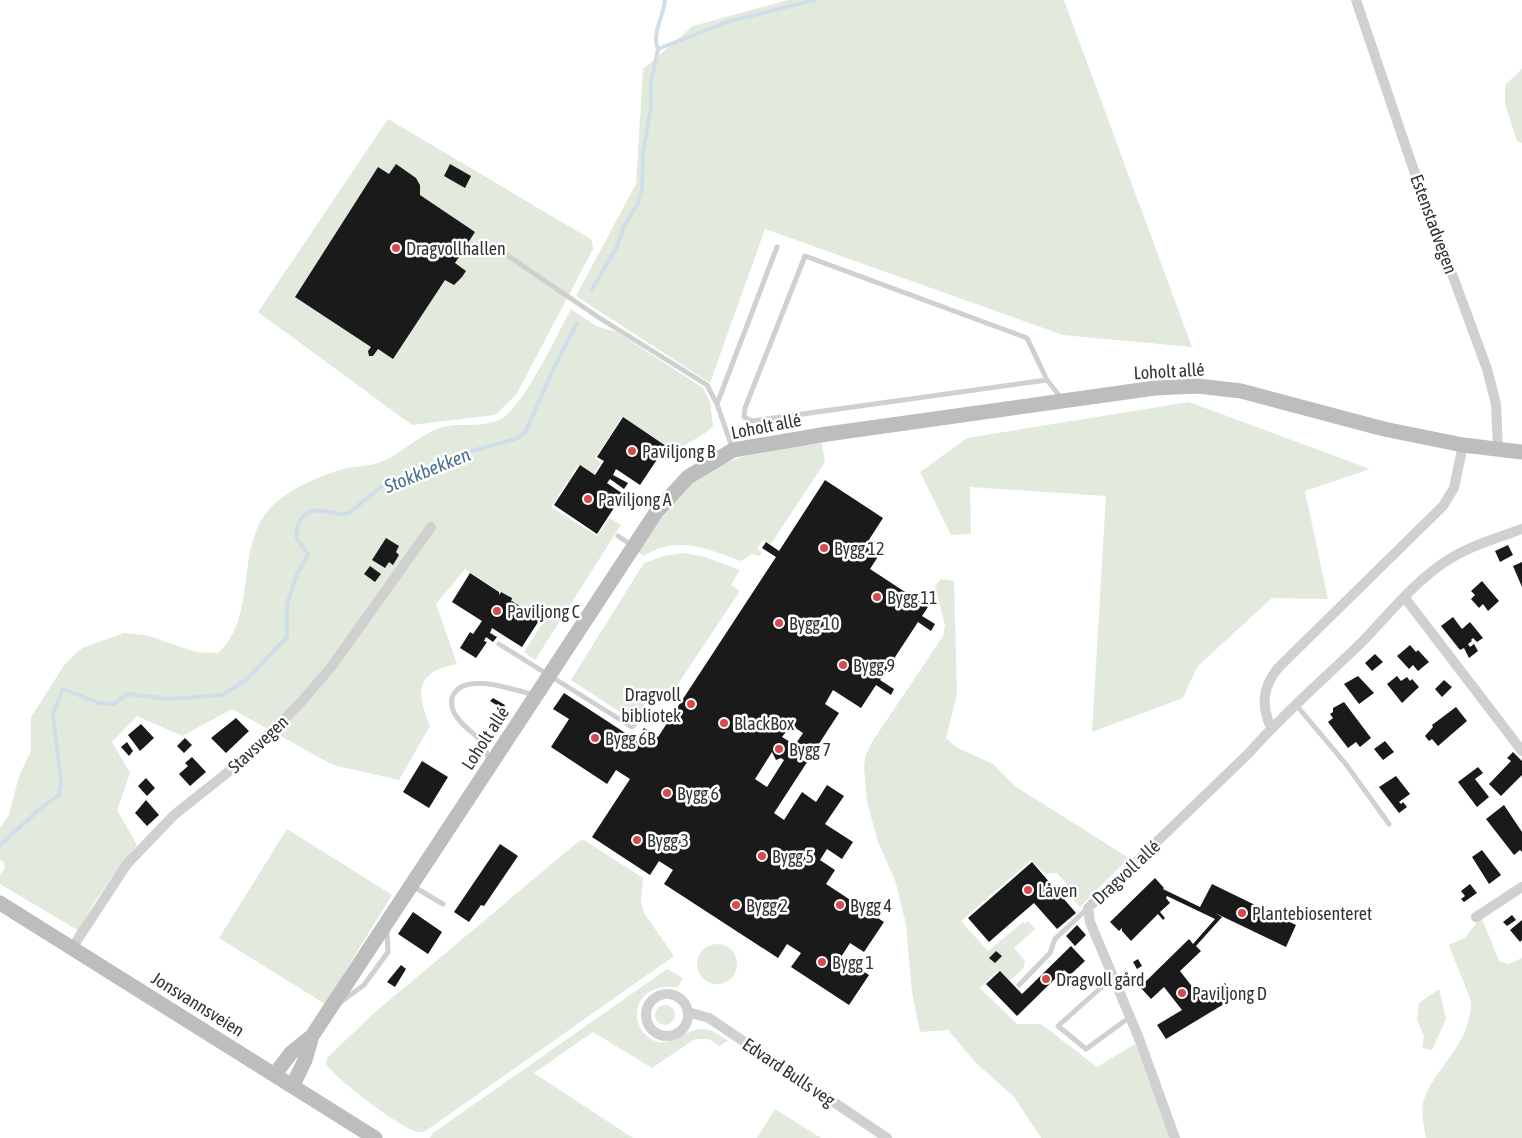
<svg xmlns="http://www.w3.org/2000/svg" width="1522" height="1138" font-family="'Asap Condensed',sans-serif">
<rect width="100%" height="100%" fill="#fff"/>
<!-- green -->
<path fill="#e2e9dd" d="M 788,0 L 1064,0 L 1192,347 L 1063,335 L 765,229 L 710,383 L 576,296 L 636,184 L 643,69 L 693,26 Z
M 1522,69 L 1522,143 L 1517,141 L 1505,104 L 1505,85 Z
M 388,119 L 592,240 L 593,249 L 516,395 L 495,415 L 412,425 L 258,312 Z
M 571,309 L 596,326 L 617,332 L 703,388 L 710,402 L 713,426 L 704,434 L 675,451 L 622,417 L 595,458 L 601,463 L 594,474 L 578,465 L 551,507 L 597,536 L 610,518 L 621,525 L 535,660 L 524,652 L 544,621 L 465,569 L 436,604 L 457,664 C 450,666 439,668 433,672 C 413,685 423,708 430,726 L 399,780 L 333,765 L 232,709 L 182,736 L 137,716 L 112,742 L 130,773 L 117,810 L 137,845 C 121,865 106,885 92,906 C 87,914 85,925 79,931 L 0,884 L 0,875 L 5,868 L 4,862 L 0,860 L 0,828 L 9,815 L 19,776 L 31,751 L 31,717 L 65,664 L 82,648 L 124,633 L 146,635 L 196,652 L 218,653 C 260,616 232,543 274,504 C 293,487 323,474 348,468 C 358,466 368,466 378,463 C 396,458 419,435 440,428 C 458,422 479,428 497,421 C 522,412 557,334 571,309 Z
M 1189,402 L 1370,469 L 1305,491 L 1328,599 L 1272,598 L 1197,667 L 1183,698 L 1092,732 L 1106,496 L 970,487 L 971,534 L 951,535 L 920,472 L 967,438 Z
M 822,443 L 825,462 L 771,544 L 763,540 L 757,549 L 762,552 L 760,556 L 752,554 L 741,561 C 705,548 678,535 643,556 L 638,552 C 654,529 669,503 690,484 C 726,453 777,449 822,443 Z
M 683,553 L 705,557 L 740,570 L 731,585 L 740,591 L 676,687 L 652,695 L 638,713 L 626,716 L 571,680 L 644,563 L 663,556 Z
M 941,579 L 954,581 L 957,694 L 946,738 L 956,747 L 993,764 L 1015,786 L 1129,858 L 1080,907 L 1063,888 L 1067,884 L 1057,873 L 1045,874 L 1031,860 L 961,921 L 988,951 L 1023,922 L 1025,924 L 1028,921 L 1035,929 L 1014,948 L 1025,961 L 1024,968 L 1009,981 L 997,971 L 980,988 L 1017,1024 L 1041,1024 L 1097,1067 L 1135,1044 L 1171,1138 L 1041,1138 L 1014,1097 L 976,1063 L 948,1030 L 920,1032 L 912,992 L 906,924 L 895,880 L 878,842 L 867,802 L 864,768 L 865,757 L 872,742 L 943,636 L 945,625 L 935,586 Z
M 287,829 L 392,895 L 325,1004 L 219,938 Z
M 584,840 L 643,878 L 641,901 L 644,913 L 674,956 L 427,1130 C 425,1131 423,1132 420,1132 C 406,1133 333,1077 326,1064 L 327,1058 L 374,1013 L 579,841 Z
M 1481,916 L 1499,961 L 1509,964 L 1522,958 L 1522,1138 L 1426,1138 C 1424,1127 1421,1114 1423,1103 C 1432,1069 1470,1047 1471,1003 C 1471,998 1452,955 1449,945 L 1466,937 Z
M697 964a20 20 0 1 1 40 0a20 20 0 1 1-40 0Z
M 667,969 L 683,978 L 678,987 C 669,987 659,986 651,991 C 634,1000 632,1023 647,1036 C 667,1054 684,1027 704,1029 C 714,1030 721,1036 728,1041 L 719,1046 L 709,1039 L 695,1039 L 652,1068 L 593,1032 L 534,1073 L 633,1138 L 430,1138 L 433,1133 Z
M 1439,989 L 1446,1019 L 1432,1050 L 1422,1048 L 1424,1036 L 1417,1020 L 1419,1003 Z
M655 1015a10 10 0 1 1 20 0a10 10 0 1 1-20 0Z
M 775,1109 L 821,1138 L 757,1138 Z"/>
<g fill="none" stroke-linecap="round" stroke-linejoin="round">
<!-- stream -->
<path stroke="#cfdee9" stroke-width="4" d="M 658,49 C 651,35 664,15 665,0
M 592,289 L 617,247 L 624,226 L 638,203 L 642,189 L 643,153 L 651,107 L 651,82 L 658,49 L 727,22 L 815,0
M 0,845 L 41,808 L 59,795 L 61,783 L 53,714 L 63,689 L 99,703 L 114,704 L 127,694 L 170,699 L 222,695 L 246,680 L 287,637 L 287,605 L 297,574 L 308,555 C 306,548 300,545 297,539 C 296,534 297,527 299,523 C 311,498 334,519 349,513 L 382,486 L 454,459 L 461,454 L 515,439 L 525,433 L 552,372 L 577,323"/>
</g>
<!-- building -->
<path fill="#1a1a1a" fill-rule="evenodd" d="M 396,164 L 416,178 L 420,185 L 420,195 L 475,232 L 455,263 L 466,271 L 462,277 L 454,285 L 445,280 L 393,359 L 378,349 L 373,356 L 369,356 L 368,351 L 371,347 L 295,297 L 378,167 L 389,174 Z
M 450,164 L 471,176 L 465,188 L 444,176 Z
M 623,417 L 666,446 L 640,485 L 616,469 L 613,475 L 628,483 L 624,489 L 610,479 L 607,483 L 623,494 L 597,534 L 554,505 L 580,465 L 595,475 L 604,461 L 597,457 Z
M 825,480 L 883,518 L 865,546 L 879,555 L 870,569 L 928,607 L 922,616 L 935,624 L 931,631 L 918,622 L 880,680 L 894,689 L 891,695 L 876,685 L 861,708 L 833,690 L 825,704 L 839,713 L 774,813 L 784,820 L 802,792 L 816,802 L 827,785 L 844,796 L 825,824 L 853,842 L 842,859 L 827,849 L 820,860 L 835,870 L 826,884 L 884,922 L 864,952 L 850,943 L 841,957 L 869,975 L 849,1005 L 791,967 L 801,953 L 787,944 L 778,958 L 664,884 L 673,870 L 659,861 L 650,875 L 592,837 L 630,779 L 616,770 L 607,784 L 551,747 L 569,719 L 553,709 L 564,693 L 636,740 L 644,728 L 658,737 L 776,557 L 762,548 L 766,542 L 779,551 ZM 791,725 L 803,733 L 795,745 L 782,737 ZM 772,752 L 776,760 L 781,758 L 784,760 L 767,787 L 755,779 Z
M 386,538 L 399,546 L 396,552 L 399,555 L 393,565 L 389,562 L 385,568 L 372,560 Z
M 1508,545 L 1513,555 L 1500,562 L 1495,551 Z
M 1522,562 L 1522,587 L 1513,566 Z
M 370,566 L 381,574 L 375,582 L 364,574 Z
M 470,573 L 499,592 L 499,595 L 501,592 L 512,598 L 511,602 L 512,601 L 540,619 L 522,647 L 492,628 L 490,633 L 497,637 L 493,642 L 486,637 L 484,641 L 487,642 L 476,658 L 460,648 L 470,632 L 473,634 L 482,621 L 452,602 Z
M 1482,581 L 1499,601 L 1488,611 L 1483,604 L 1479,608 L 1471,599 L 1475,595 L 1471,591 Z
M 1453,617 L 1462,629 L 1470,622 L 1483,638 L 1477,642 L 1473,638 L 1471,640 L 1472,641 L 1468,644 L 1470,647 L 1474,644 L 1478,651 L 1469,658 L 1464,648 L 1460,650 L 1441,626 Z
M 1410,645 L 1416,652 L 1418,650 L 1429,662 L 1418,671 L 1413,665 L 1409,669 L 1397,656 Z
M 1375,654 L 1383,662 L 1372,671 L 1365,663 Z
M 1358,676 L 1374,693 L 1359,704 L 1344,684 Z
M 1397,676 L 1401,681 L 1407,677 L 1410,681 L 1412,679 L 1419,687 L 1402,703 L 1387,684 Z
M 1444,680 L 1452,687 L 1442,697 L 1435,689 Z
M 493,698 L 505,705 L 503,709 L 490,701 Z
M 1344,702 L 1371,738 L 1360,747 L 1356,742 L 1348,748 L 1328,722 L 1333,718 L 1330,714 L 1333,712 L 1333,708 Z
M 1456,707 L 1467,721 L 1438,746 L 1432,739 L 1429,741 L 1425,736 L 1433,727 L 1432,725 Z
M 236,718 L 249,731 L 226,753 L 211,738 Z
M 141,724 L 154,738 L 140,751 L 128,735 Z
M 185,738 L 192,745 L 184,753 L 177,746 Z
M 1385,741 L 1394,752 L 1383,760 L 1374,749 Z
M 127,742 L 133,751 L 129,756 L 121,747 Z
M 1513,752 L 1522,761 L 1522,775 L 1501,796 L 1489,784 L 1511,761 L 1507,758 Z
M 192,757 L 206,772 L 190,786 L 179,774 L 188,766 L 185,763 Z
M 422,761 L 448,777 L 429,808 L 403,792 Z
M 1478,767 L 1483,773 L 1475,779 L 1489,797 L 1477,807 L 1458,782 Z
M 1396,776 L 1410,794 L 1399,802 L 1401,804 L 1403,802 L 1407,807 L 1399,813 L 1379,787 Z
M 146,778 L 155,788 L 147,796 L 138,786 Z
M 146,800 L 159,815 L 147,826 L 135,813 Z
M 1504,805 L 1522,832 L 1522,852 L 1520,850 L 1514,855 L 1486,819 Z
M 500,844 L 518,856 L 484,906 L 481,905 L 469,922 L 454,912 Z
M 1482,850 L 1501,875 L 1489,884 L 1472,857 Z
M 1032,862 L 1076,913 L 1057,929 L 1034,903 L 989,942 L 968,918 Z
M 1155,878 L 1164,888 L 1163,889 L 1200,907 L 1212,884 L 1296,925 L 1286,947 L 1215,913 L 1222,917 L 1196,946 L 1201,951 L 1180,971 L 1201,998 L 1225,983 L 1234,998 L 1166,1039 L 1157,1025 L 1182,1010 L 1164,987 L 1151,999 L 1140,987 L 1189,939 L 1193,944 L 1215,919 L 1167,896 L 1166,898 L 1170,903 L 1160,912 L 1165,918 L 1163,920 L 1158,914 L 1131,941 L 1122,931 L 1122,928 L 1119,931 L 1110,922 Z
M 1470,884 L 1477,893 L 1464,902 L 1461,899 L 1465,896 L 1461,891 Z
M 413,912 L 442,932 L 428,954 L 398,934 Z
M 1512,915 L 1516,920 L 1507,926 L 1503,922 Z
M 1522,920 L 1522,940 L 1520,942 L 1510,930 Z
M 1077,925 L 1086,935 L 1075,946 L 1066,936 Z
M 1071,946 L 1085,961 L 1070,975 L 1064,970 L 1017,1016 L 986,984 L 1000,971 L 1022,994 Z
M 996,951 L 1002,956 L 995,963 L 989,958 Z
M 1138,959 L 1142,966 L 1137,969 L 1133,962 Z
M 401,965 L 406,969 L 395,987 L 387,982 Z"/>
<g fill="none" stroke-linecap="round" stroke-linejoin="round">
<!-- lane -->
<path stroke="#d0d0d0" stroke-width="5" d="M 495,247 L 598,317 L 707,385 L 717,404 L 732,447
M 1047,380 L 752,421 L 744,417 L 745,408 L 805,256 L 1027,338 L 1047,380 L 1062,399
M 717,404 L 777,247
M 618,536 L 633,546
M 499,644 L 632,727 L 647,712
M 1297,706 L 1345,763 L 1389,824
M 489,761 C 483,733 470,736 456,716 C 452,711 451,703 452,698 C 461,670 515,690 534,695
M 414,887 L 443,904
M 1114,976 L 1058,1026 L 1086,1049 L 1130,1017
M 1019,985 L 1050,953 L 1055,939 L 1088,908
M 342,1001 L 364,985 L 388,952 L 387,929"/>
<!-- street -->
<path stroke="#d0d0d0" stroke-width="10" d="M 1356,0 L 1412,165 L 1487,369 L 1496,404 L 1498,450
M 1405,598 L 1522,751
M 1271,728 C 1261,705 1262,687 1279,667 L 1443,506 L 1454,488 L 1463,445
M 1476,917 L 1522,887
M 72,948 L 127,864 L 174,815 L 247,757 L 302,701 L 332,666 L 431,527
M646 1015a21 21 0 1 1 42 0a21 21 0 1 1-42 0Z
M 688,1012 L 709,1018 L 887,1138
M 1175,1138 L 1138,1036 L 1090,922 L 1088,908 L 1249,753 C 1284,713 1325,678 1363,641 C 1390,613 1415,581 1448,560 C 1471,545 1497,538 1522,529"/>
<!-- secondary -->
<path stroke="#bdbdbd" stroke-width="15" d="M 0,903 L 375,1138
M 275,1074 L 291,1053 L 312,1036 C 428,862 542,686 657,511 L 688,477 L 733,450 L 827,434 L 1155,388 L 1198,386 L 1241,391 L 1384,429 L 1463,445 L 1522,452
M 293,1085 L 305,1060 L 312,1036"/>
</g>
<!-- markers -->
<g fill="#d54a4f" stroke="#fff" stroke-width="2">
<circle cx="396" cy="248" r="5"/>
<circle cx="632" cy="451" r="5"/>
<circle cx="588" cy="499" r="5"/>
<circle cx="824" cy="548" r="5"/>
<circle cx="877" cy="597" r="5"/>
<circle cx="497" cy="611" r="5"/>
<circle cx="779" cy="623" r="5"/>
<circle cx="843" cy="665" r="5"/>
<circle cx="691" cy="704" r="5"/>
<circle cx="724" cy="723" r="5"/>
<circle cx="595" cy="738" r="5"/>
<circle cx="779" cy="749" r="5"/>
<circle cx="667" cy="793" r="5"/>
<circle cx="637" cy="840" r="5"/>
<circle cx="762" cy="856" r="5"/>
<circle cx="1028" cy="890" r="5"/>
<circle cx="736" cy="905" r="5"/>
<circle cx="840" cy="905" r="5"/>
<circle cx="1242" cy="913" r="5"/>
<circle cx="822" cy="962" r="5"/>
<circle cx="1046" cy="979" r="5"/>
<circle cx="1182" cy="993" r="5"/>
</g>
<g text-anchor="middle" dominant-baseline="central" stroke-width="5" stroke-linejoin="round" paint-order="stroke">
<!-- street labels -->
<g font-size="18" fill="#333" stroke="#fff">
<text transform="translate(1434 224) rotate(70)">Estenstadvegen</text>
<text transform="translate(1169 371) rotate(-3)">Loholt allé</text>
<text transform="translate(766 426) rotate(-11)">Loholt allé</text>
<text transform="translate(485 738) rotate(-57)">Loholt allé</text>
<text transform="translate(258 744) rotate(-43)">Stavsvegen</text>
<text transform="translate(1126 872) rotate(-43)">Dragvoll allé</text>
<text transform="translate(198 1004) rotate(32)">Jonsvannsveien</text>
<text transform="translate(789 1072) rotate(34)">Edvard Bulls veg</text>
</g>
<!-- poi labels -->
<g font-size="18" fill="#333" stroke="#fff" text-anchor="start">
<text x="406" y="248">Dragvollhallen</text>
<text x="642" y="451">Paviljong B</text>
<text x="598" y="499">Paviljong A</text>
<text x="834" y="548">Bygg 12</text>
<text x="887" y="597">Bygg 11</text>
<text x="507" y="611">Paviljong C</text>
<text x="789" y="623">Bygg 10</text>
<text x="853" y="665">Bygg 9</text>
<text x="681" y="694" text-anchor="end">Dragvoll<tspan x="681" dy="21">bibliotek</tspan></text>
<text x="734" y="723">BlackBox</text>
<text x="605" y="738">Bygg 6B</text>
<text x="789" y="749">Bygg 7</text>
<text x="677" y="793">Bygg 6</text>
<text x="647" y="840">Bygg 3</text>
<text x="772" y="856">Bygg 5</text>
<text x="1038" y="890">Låven</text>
<text x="746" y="905">Bygg 2</text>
<text x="850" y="905">Bygg 4</text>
<text x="1252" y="913">Plantebiosenteret</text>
<text x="832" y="962">Bygg 1</text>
<text x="1056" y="979">Dragvoll gård</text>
<text x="1192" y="993">Paviljong D</text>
</g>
<!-- water labels -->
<g font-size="19" font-style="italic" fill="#47708e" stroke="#fff">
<text transform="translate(427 470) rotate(-22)">Stokkbekken</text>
</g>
</g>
</svg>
